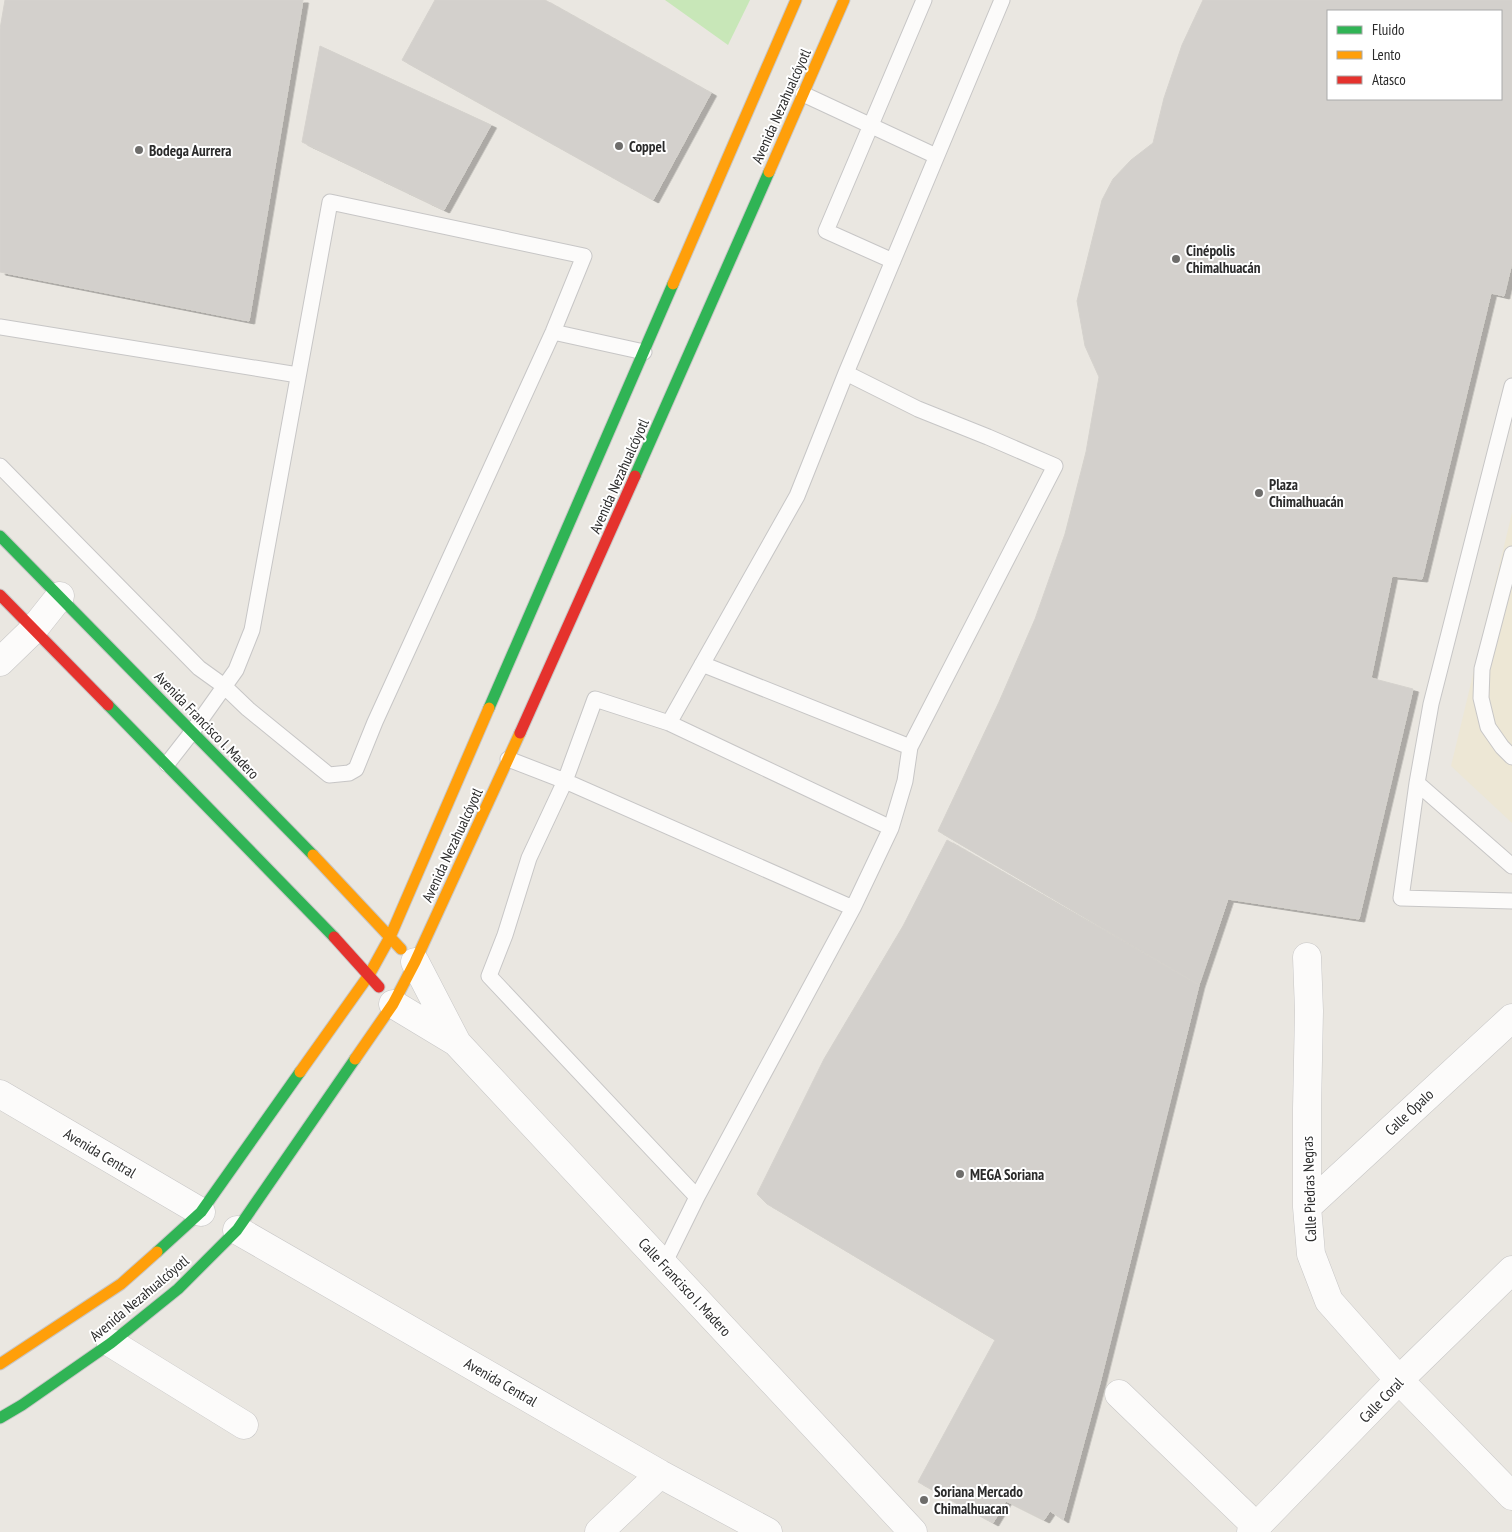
<svg xmlns="http://www.w3.org/2000/svg" width="1512" height="1532" font-family="'PT Sans Narrow',sans-serif">
<defs>
<filter id="shadow"><feDropShadow dx="5.5" dy="3" stdDeviation="0" flood-color="#0004"/></filter>
</defs>
<rect width="100%" height="100%" fill="#eae7e1"/>
<!-- education -->
<path fill="#ede7d5" d="M 1512,513 L 1512,823 L 1451,766 Z"/>
<!-- green -->
<path fill="#c8e7b8" d="M 665,0 L 750,0 L 728,45 Z"/>
<!-- building -->
<path fill="#d3d0cc" stroke="#d5d2cd" fill-rule="evenodd" filter="url(#shadow)" d="M 5,0 L 303,0 L 249,321 L 0,272 L 0,29 Z
M 435,0 L 545,0 L 711,93 L 653,200 L 402,60 Z
M 1203,0 L 1512,0 L 1512,263 L 1504,296 L 1491,293 L 1422,579 L 1392,576 L 1371,678 L 1413,689 L 1359,919 L 1228,899 L 1199,985 L 938,831 L 999,702 L 1035,619 L 1065,534 L 1086,452 L 1099,377 L 1085,346 L 1077,301 L 1102,200 L 1113,179 L 1131,160 L 1153,143 L 1164,98 L 1182,45 ZM 1328,11 L 1501,11 L 1501,99 L 1328,99 Z
M 320,46 L 491,125 L 444,210 L 302,142 Z
M 947,840 L 1199,985 L 1100,1383 L 1063,1520 L 1050,1511 L 1044,1520 L 1006,1501 L 993,1523 L 918,1482 L 995,1340 L 779,1211 L 767,1204 L 757,1194 L 824,1059 L 903,926 Z"/>
<g fill="none" stroke-linecap="round" stroke-linejoin="round">
<defs>
<path id="lane" d="M 803,94 L 936,156
M 893,261 L 826,231 L 924,0
M 0,327 L 298,375
M 553,332 L 644,352
M 1512,386 L 1431,704 L 1417,783 L 1401,898 L 1512,901
M 0,466 L 199,668 L 224,686 L 248,709 L 329,775 L 349,773 L 356,769 L 375,722 L 553,332 L 584,256 L 330,202 L 252,630 L 236,670 L 192,732 L 167,764
M 1512,554 L 1482,669 L 1481,698 L 1488,727 L 1502,747 L 1512,757
M 702,664 L 910,747 L 1055,466 L 988,437 L 918,409 L 846,373
M 669,723 L 891,828 L 853,908 L 697,1197 L 489,976 L 505,935 L 529,858 L 565,781 L 853,908
M 508,759 L 565,781 L 595,699 L 669,723 L 797,496 L 846,373 L 1002,0
M 1417,783 L 1512,866
M 891,828 L 905,781 L 910,747
M 664,1264 L 697,1197"/>
<path id="street" d="M 0,662 L 33,630 L 60,596
M 1307,957 L 1309,1011 L 1307,1109 L 1307,1207 L 1311,1254 L 1329,1301 L 1399,1380 L 1512,1496
M 415,962 L 457,1043 L 913,1532
M 393,1004 L 456,1042
M 0,1094 L 201,1212
M 1307,1207 L 1512,1018
M 237,1230 L 660,1474 L 768,1532
M 111,1343 L 244,1425
M 1119,1394 L 1257,1527
M 599,1532 L 660,1474
M 1251,1532 L 1399,1380 L 1512,1270"/>
<path id="fast" d="M 635,476 L 769,172
M 0,536 L 313,855
M 108,705 L 334,937
M 489,708 L 673,284
M 157,1252 L 201,1212 L 300,1072
M 0,1418 L 22,1405 L 111,1343 L 178,1289 L 237,1230 L 355,1059"/>
<path id="slow" d="M 769,172 L 844,0
M 673,284 L 796,0
M 313,855 L 401,949
M 355,1059 L 393,1004 L 415,962 L 520,733
M 300,1072 L 369,975 L 390,937 L 489,708
M 0,1364 L 121,1284 L 157,1252"/>
<path id="jam" d="M 0,595 L 108,705
M 520,733 L 635,476
M 334,937 L 379,987"/>
</defs>
<!-- lane casing -->
<use href="#lane" stroke="#c7c6c6" stroke-width="17"/>
<!-- street casing -->
<use href="#street" stroke="#c7c6c6" stroke-width="29"/>
<!-- fast casing -->
<use href="#fast" stroke="#c7c6c6" stroke-width="13"/>
<!-- slow casing -->
<use href="#slow" stroke="#c7c6c6" stroke-width="13"/>
<!-- jam casing -->
<use href="#jam" stroke="#c7c6c6" stroke-width="13"/>
<!-- lane -->
<use href="#lane" stroke="#fcfbfa" stroke-width="15"/>
<!-- street -->
<use href="#street" stroke="#fcfbfa" stroke-width="28"/>
<!-- fast -->
<use href="#fast" stroke="#30b455" stroke-width="11"/>
<!-- slow -->
<use href="#slow" stroke="#ff9f0a" stroke-width="11"/>
<!-- jam -->
<use href="#jam" stroke="#e5322d" stroke-width="11"/>
</g>
<!-- markers -->
<g fill="#6e6d6b" stroke="#fff" stroke-width="2">
<circle cx="619" cy="146" r="5"/>
<circle cx="139" cy="150" r="5"/>
<circle cx="1176" cy="259" r="5"/>
<circle cx="1259" cy="493" r="5"/>
<circle cx="960" cy="1174" r="5"/>
<circle cx="924" cy="1500" r="5"/>
</g>
<g text-anchor="middle" dominant-baseline="central" stroke-width="4" stroke-linejoin="round" paint-order="stroke">
<!-- street labels -->
<g font-size="15" fill="#2b2b2b" stroke="#fff">
<text transform="translate(781 106) rotate(-66)">Avenida Nezahualcóyotl</text>
<text transform="translate(619 476) rotate(-66)">Avenida Nezahualcóyotl</text>
<text transform="translate(207 725) rotate(46)">Avenida Francisco I. Madero</text>
<text transform="translate(452 845) rotate(-65)">Avenida Nezahualcóyotl</text>
<text transform="translate(1409 1112) rotate(-43)">Calle Ópalo</text>
<text transform="translate(100 1153) rotate(31)">Avenida Central</text>
<text transform="translate(1309 1189) rotate(-92)">Calle Piedras Negras</text>
<text transform="translate(685 1287) rotate(47)">Calle Francisco I. Madero</text>
<text transform="translate(139 1298) rotate(-40)">Avenida Nezahualcóyotl</text>
<text transform="translate(501 1382) rotate(30)">Avenida Central</text>
<text transform="translate(1381 1400) rotate(-46)">Calle Coral</text>
</g>
<!-- poi labels -->
<g font-size="15" font-weight="bold" fill="#2b2b2b" stroke="#fff" text-anchor="start">
<text x="629" y="146">Coppel</text>
<text x="149" y="150">Bodega Aurrera</text>
<text x="1186" y="250">Cinépolis<tspan x="1186" dy="17">Chimalhuacán</tspan></text>
<text x="1269" y="484">Plaza<tspan x="1269" dy="17">Chimalhuacán</tspan></text>
<text x="970" y="1174">MEGA Soriana</text>
<text x="934" y="1491">Soriana Mercado<tspan x="934" dy="17">Chimalhuacan</tspan></text>
</g>
</g>
<!-- legend -->
<rect x="1327" y="10" width="175" height="90" fill="#ffffff" stroke="#aaaaaa"/>
<rect x="1337" y="26" width="25" height="8" fill="#30b455" stroke="#aaaaaa"/>
<text x="1372" y="35" font-size="15" fill="#2b2b2b">Fluido</text>
<rect x="1337" y="51" width="25" height="8" fill="#ff9f0a" stroke="#aaaaaa"/>
<text x="1372" y="60" font-size="15" fill="#2b2b2b">Lento</text>
<rect x="1337" y="76" width="25" height="8" fill="#e5322d" stroke="#aaaaaa"/>
<text x="1372" y="85" font-size="15" fill="#2b2b2b">Atasco</text>
</svg>
